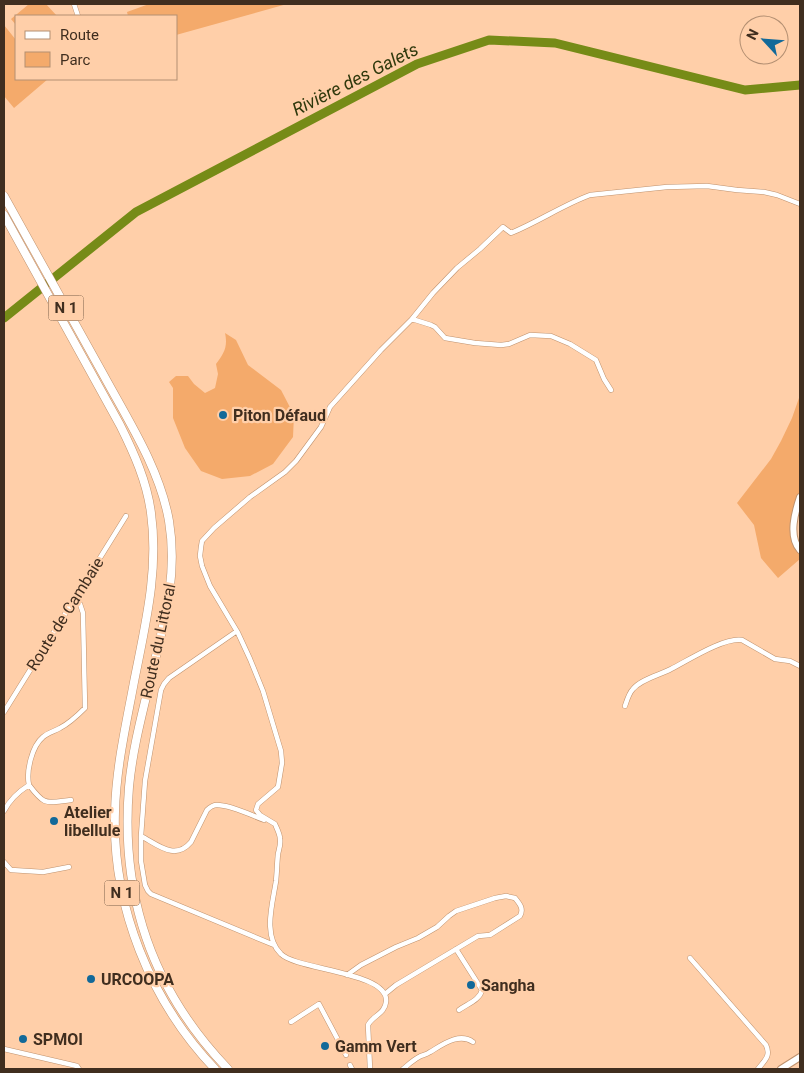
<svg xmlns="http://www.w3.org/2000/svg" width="804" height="1073" font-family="Roboto,sans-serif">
<rect width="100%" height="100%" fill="#ffcfa9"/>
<!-- green -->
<path fill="#f4aa6b" d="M 29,4 L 46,4 L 57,16 L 16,16 L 16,25 L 11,19 Z
M 149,4 L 287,4 L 176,35 L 176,16 L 128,16 L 127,12 Z
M 4,25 L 16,40 L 16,79 L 48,79 L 14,108 L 4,96 Z
M 225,333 L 236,340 L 248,365 L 281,390 L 294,415 L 293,437 L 273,464 L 250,476 L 222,479 L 201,471 L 185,448 L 173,418 L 173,388 L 169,382 L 176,376 L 188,376 L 194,384 L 205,393 L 215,388 L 218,374 L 216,364 C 224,353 228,347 225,333 Z
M 800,372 L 800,496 L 796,516 L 796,541 L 800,559 L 778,578 L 761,558 L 754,525 L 737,503 L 771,459 L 781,441 L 792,418 L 799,398 L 799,374 Z"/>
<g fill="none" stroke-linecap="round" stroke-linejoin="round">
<!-- river -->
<path stroke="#768b17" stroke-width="9" d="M 4,318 L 136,212 L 417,64 L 489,40 L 555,43 L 745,90 L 800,85"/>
<defs>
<path id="minor" d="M 74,4 L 78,16
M 412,319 L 433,293 L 457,268 L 480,249 L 503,227 L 511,233 C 538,222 563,205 590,195 L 667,187 L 707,186 L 737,190 L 764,192 L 777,195 L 800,204
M 237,631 L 169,678 L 164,684 L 161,690 L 145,781 L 141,836 L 141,861 L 145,885 L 148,891 L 151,894 L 274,945
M 625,706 C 627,700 629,693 633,689 C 641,679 660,675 671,669 C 687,661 724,637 742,640 L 775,659 L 790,661 L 800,666
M 4,712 L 126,516
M 29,785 C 45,806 45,803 71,800
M 4,811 C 10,799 18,792 29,785 C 26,771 32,746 43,737 C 47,733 55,731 60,728 C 70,723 77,716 85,708 L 83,613 L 80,604 L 74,600
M 141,836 C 158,845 175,861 191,842 L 207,810 C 210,807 213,805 217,805 C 231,805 251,815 264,820
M 4,862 L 11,870 L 43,872 L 69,867
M 456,949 L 482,990 C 480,1000 467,1004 459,1010
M 690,958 L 766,1045 C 771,1056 765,1060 758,1069
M 347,975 L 361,965 L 396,947 L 418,938 L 437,927 L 449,916 L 456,911 L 495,898 L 506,896 L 515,898 C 520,904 524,909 520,916 L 490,935 L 478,936 L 396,985 L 385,994
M 291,1022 L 319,1004 L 346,1055
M 4,1049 L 77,1066 L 79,1069
M 350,1065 L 352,1069
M 370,1069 L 368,1025 C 372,1016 385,1014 386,1002 C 390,972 297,970 281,954 C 262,936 273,902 276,881 C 277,872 277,863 278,854 C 279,849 281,844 280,839 C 280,834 277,829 275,824 L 260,815 L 256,810 L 258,804 L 278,787 L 282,763 L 281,751 L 263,691 L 250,659 L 238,633 L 210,586 L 202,566 L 200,556 L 201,547 L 202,541 L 214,528 L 250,497 L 285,472 L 296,461 L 321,427 L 330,407 L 381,350 L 412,319 L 431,325 L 435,327 L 445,338 L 475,343 L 501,345 L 509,344 L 530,335 L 551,336 L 570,344 L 596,360 L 604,379 L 611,390
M 403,1069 C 408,1065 413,1060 419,1057 C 422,1055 426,1055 430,1052 C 442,1045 459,1032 473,1042"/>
<path id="secondary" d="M 800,497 C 795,512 788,536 800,550
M 781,1069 L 800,1057"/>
<path id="trunk" d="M 4,196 C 37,255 70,315 103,374 C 128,420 160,469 169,521 C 179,581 161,632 148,689 C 140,722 132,754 129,787 C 120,896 153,991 228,1069
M 4,215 L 120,425 C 134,453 147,482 151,513 C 159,571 145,626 134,682 C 126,725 116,768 115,812 C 112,906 150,1001 215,1069"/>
</defs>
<!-- minor casing -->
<use href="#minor" stroke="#bf926e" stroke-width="5.5"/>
<!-- secondary casing -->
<use href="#secondary" stroke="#bf926e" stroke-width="8"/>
<!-- trunk casing -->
<use href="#trunk" stroke="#bf926e" stroke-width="9"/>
<!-- minor -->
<use href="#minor" stroke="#fff" stroke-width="4.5"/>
<!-- secondary -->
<use href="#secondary" stroke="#fff" stroke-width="6"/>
<!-- trunk -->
<use href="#trunk" stroke="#fff" stroke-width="8"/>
</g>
<!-- markers -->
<g fill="#126999" stroke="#ffcfa9" stroke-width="2">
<circle cx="223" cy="415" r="5"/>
<circle cx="54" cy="821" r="5"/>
<circle cx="91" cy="979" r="5"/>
<circle cx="471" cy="985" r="5"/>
<circle cx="23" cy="1039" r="5"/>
<circle cx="325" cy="1046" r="5"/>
</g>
<g text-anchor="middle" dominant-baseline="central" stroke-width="4.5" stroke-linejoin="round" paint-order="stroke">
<!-- shield labels -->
<g fill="#ffcfa9" stroke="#795e48" stroke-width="1">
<rect x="48.5" y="295.5" width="35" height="25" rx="4"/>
<rect x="104.5" y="880.5" width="35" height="25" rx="4"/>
</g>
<g font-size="15" font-weight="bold" fill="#402e1f">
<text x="66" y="308">N 1</text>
<text x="122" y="893">N 1</text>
</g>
<!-- poi labels -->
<g font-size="16" font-weight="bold" fill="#402e1f" stroke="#ffcfa9" text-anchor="start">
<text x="233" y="415">Piton Défaud</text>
<text x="64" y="812">Atelier<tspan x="64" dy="18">libellule</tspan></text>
<text x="101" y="979">URCOOPA</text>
<text x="481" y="985">Sangha</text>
<text x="33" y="1039">SPMOI</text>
<text x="335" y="1046">Gamm Vert</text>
</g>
<!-- street labels -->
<g font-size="16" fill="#402e1f" stroke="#ffcfa9">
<text transform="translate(65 614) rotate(-58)">Route de Cambaie</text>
<text transform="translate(158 641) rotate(-78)">Route du Littoral</text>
</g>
<!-- water labels -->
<g font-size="18" font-style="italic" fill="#2f380c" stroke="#ffcfa9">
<text transform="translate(355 79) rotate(-27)">Rivière des Galets</text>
</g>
</g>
<!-- border -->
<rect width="804" height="1073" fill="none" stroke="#402e1f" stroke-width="10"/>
<!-- legend -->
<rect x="15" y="15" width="162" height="65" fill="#ffcfa9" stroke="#b38f72"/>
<rect x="25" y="31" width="25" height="8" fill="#ffffff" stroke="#b38f72"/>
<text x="60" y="40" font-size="15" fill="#402e1f">Route</text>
<rect x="25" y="52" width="25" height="15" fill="#f4aa6b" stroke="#b38f72"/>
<text x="60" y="65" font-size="15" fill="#402e1f">Parc</text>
<!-- north arrow -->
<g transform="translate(764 40) rotate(296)"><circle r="24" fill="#ffcfa9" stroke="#b38f72"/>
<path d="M0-4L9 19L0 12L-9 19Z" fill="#126999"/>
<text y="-8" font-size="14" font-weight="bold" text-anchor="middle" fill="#402e1f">N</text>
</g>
</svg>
